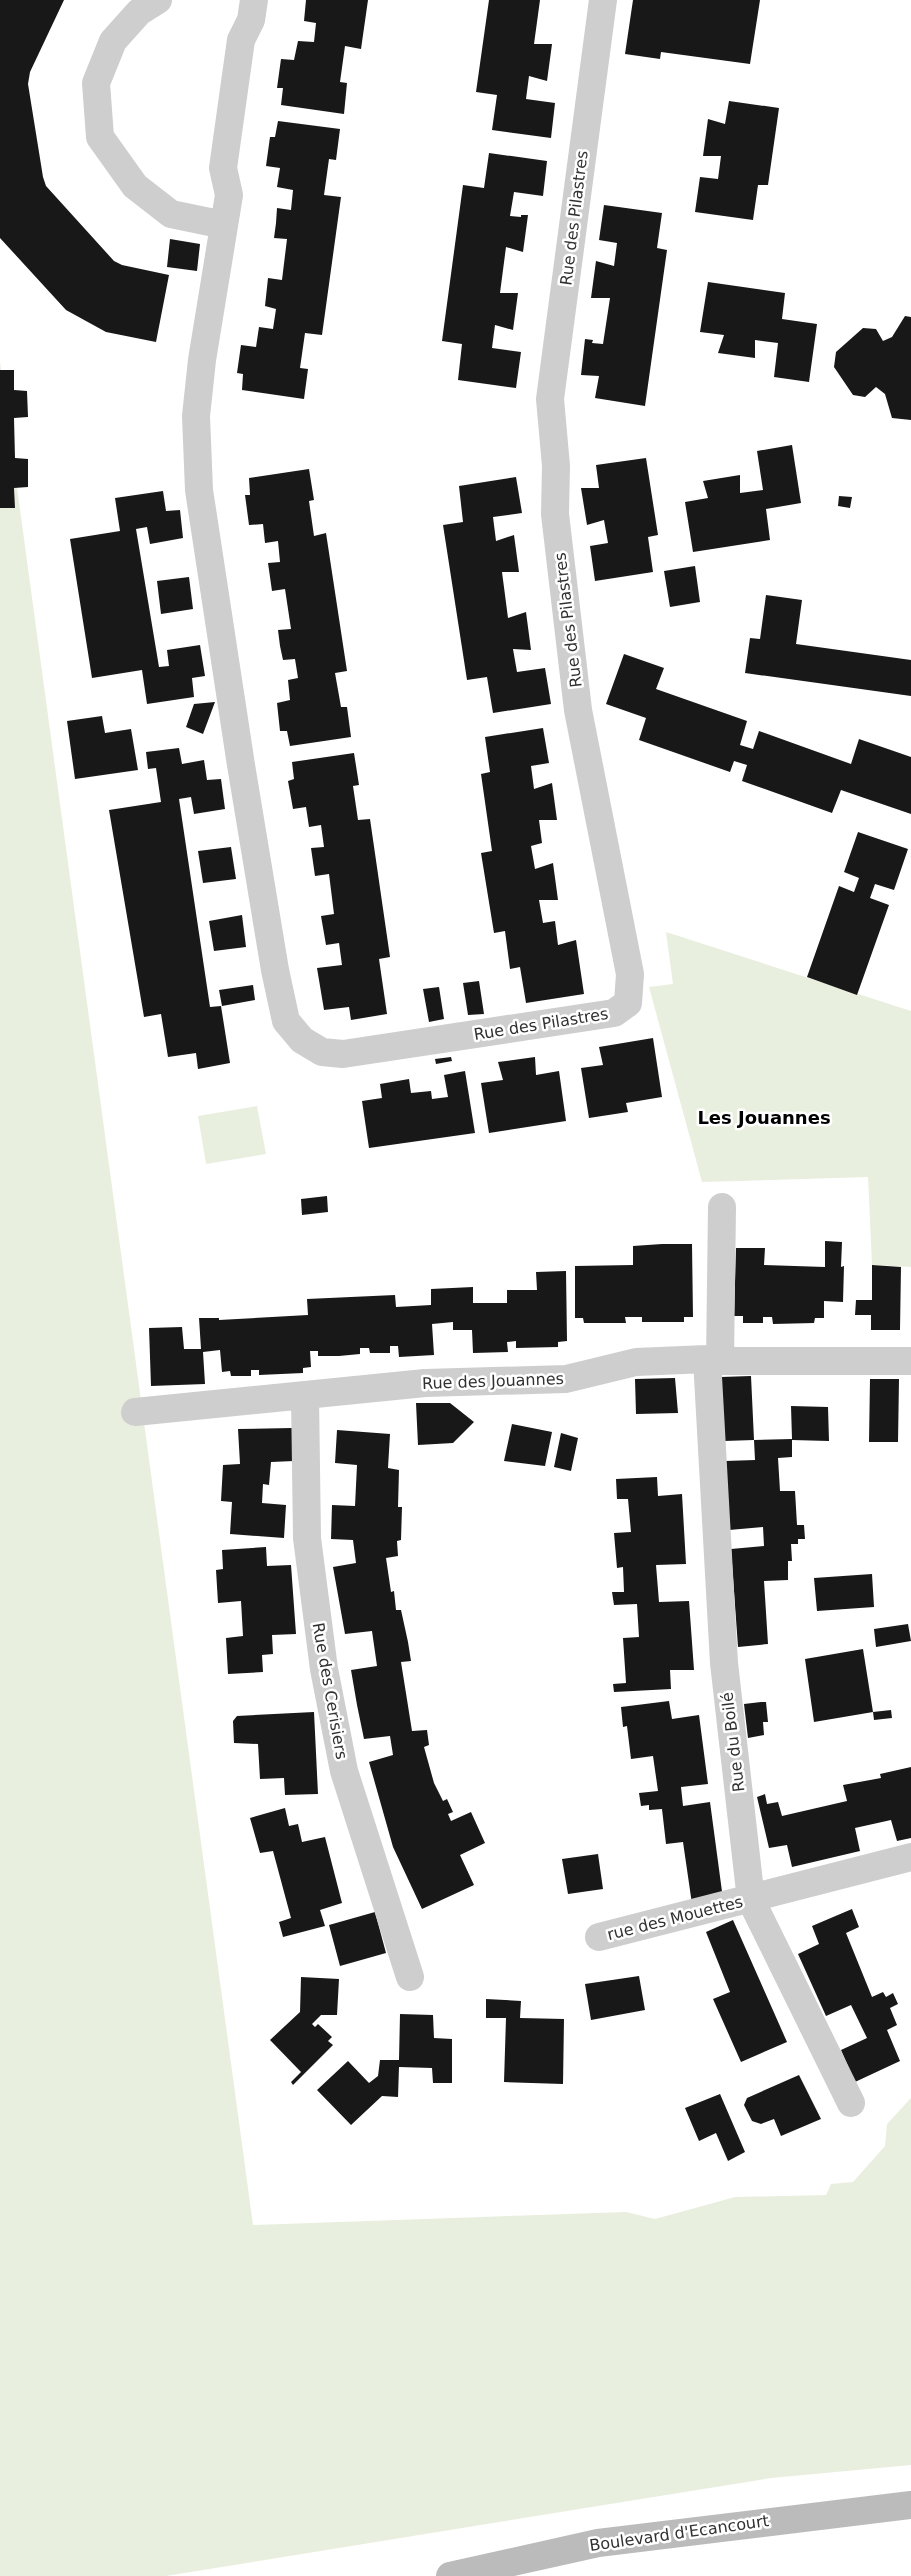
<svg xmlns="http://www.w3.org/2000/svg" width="911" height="2576" font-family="'DejaVu Sans',sans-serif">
<rect width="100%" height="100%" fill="#fff"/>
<!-- green -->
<path fill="#e9efdf" d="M 0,362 L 253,2225 L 626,2212 L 655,2219 L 735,2197 L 826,2195 L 831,2184 L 853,2182 L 885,2146 L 887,2124 L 911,2098 L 911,2465 L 771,2478 L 166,2576 L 0,2576 Z
M 666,932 L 911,1011 L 911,1267 L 872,1265 L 868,1177 L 702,1182 L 649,987 L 673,984 Z
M 257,1106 L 266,1154 L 206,1164 L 198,1116 Z"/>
<!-- building -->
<path fill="#181818" d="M 0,0 L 64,0 L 30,72 L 28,84 L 43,177 L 46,186 L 114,261 L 122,265 L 169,275 L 156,342 L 106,332 L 66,310 L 0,238 Z
M 306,0 L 368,0 L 361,49 L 345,46 L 340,82 L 347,83 L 344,114 L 281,105 L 283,88 L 277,88 L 281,59 L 294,60 L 298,41 L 314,42 L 316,23 L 304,21 Z
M 489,0 L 540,0 L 534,44 L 552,44 L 547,81 L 529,76 L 526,99 L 555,103 L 551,138 L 492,130 L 497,95 L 476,92 Z
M 633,0 L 760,0 L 750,64 L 661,52 L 660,59 L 625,54 Z
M 729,101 L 779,108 L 768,185 L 758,185 L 753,220 L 695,212 L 700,177 L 718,179 L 721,156 L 703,156 L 708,119 L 725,124 Z
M 278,121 L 340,129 L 336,160 L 329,159 L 324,195 L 341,197 L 322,335 L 305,333 L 300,368 L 308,369 L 304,399 L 242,390 L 243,374 L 237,373 L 241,345 L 256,347 L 259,327 L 273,329 L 276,309 L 265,306 L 268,278 L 282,280 L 287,239 L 274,238 L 276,223 L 277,208 L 291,210 L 293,190 L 277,187 L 280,168 L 266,166 L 270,137 L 275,137 Z
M 489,153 L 547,161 L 543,196 L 514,192 L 510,216 L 521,217 L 521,215 L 528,215 L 523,252 L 506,247 L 500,293 L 518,293 L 513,330 L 495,325 L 492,348 L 521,352 L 516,388 L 458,380 L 462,344 L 442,341 L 463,185 L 484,188 Z
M 604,205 L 662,213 L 657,248 L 667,250 L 645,406 L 595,398 L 599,376 L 581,375 L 585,339 L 593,340 L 592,343 L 603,344 L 610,298 L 591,298 L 596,261 L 614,266 L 617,243 L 599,240 Z
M 170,239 L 200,244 L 197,271 L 167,267 Z
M 708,282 L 785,293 L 782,319 L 817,324 L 809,382 L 774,377 L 778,343 L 755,340 L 755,358 L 718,353 L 724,335 L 700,332 Z
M 905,316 L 911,317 L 911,420 L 892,418 L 885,394 L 876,387 L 865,397 L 853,395 L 834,367 L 836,352 L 863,328 L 876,329 L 883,341 L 892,337 Z
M 0,370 L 14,370 L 14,390 L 27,391 L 28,417 L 14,418 L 15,458 L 28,459 L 28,487 L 14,488 L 15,508 L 0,508 Z
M 792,445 L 801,503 L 766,509 L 770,540 L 693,552 L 685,502 L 708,498 L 703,481 L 740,475 L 740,493 L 763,490 L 757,451 Z
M 646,458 L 658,535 L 648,537 L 653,572 L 595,581 L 590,546 L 608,543 L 604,520 L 587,525 L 581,488 L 599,488 L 596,465 Z
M 309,469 L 314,500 L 309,501 L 314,536 L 326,533 L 347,671 L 335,673 L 341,707 L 347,707 L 351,737 L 290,746 L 287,731 L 280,731 L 277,703 L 290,700 L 288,680 L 298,678 L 295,659 L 283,660 L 280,646 L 278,630 L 291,629 L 285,589 L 272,591 L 268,563 L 280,562 L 278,541 L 265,543 L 263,524 L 249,525 L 245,495 L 250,495 L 249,478 Z
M 516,477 L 522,513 L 493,517 L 496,541 L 514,535 L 519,572 L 502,572 L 508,618 L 526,612 L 531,650 L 513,649 L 517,672 L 545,668 L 551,704 L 493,713 L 487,677 L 467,680 L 443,525 L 463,522 L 459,486 Z
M 163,491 L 166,511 L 180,510 L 183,538 L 150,544 L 147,527 L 136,529 L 159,667 L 169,666 L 167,650 L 200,645 L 205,676 L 192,678 L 194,697 L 147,704 L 142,670 L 92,678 L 70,539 L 120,531 L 115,498 Z
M 839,496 L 852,497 L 850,508 L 838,506 Z
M 695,566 L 700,602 L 670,607 L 664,571 Z
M 189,577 L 193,609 L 161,614 L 157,581 Z
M 766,595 L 802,600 L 796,644 L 911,660 L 911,696 L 745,673 L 750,638 L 760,639 Z
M 624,654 L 664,668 L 656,689 L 747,721 L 740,745 L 753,749 L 759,731 L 851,764 L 859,739 L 911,757 L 911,814 L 841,790 L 832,813 L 742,781 L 747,765 L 734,761 L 730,772 L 639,740 L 646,718 L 606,704 Z
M 215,702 L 203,734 L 186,727 L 194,704 Z
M 102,716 L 105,733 L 131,729 L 138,770 L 75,779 L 67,721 Z
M 543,728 L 549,763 L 531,766 L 534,789 L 552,783 L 557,820 L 539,820 L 542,843 L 531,846 L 535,869 L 553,863 L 558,900 L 539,900 L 543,923 L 555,921 L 558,945 L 576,940 L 584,994 L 526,1003 L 520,967 L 510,969 L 505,931 L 494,933 L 481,853 L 492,851 L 481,774 L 490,772 L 485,737 Z
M 179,748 L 182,764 L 204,760 L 207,780 L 221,779 L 225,809 L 194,814 L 191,797 L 179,799 L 210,1007 L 221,1006 L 230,1063 L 198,1069 L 196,1053 L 168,1057 L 161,1014 L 144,1017 L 109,810 L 161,802 L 156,768 L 148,769 L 146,752 Z
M 354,753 L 359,785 L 353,786 L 358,820 L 370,819 L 390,957 L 379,959 L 387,1014 L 351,1020 L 349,1007 L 324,1010 L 317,968 L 342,965 L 339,943 L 326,945 L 321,916 L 334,914 L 329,874 L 315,876 L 311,848 L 324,847 L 321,825 L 309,827 L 306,807 L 293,809 L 288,781 L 294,779 L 292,762 Z
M 858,832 L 908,849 L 894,890 L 875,884 L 870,898 L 889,905 L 857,995 L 807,977 L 839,886 L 854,892 L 859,878 L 844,872 Z
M 231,847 L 236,879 L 203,883 L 198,851 Z
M 242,915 L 246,947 L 214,951 L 209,921 Z
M 479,981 L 484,1014 L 468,1015 L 463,983 Z
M 253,985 L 255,1000 L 222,1006 L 219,990 Z
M 439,987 L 444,1019 L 429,1022 L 423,989 Z
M 653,1038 L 662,1097 L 626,1103 L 628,1112 L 589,1118 L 581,1068 L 603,1065 L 599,1047 Z
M 451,1057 L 452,1061 L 436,1064 L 435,1059 Z
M 535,1057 L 536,1075 L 559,1071 L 566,1121 L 489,1133 L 481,1083 L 503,1080 L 498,1062 Z
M 465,1071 L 475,1133 L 369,1148 L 362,1101 L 382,1098 L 380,1084 L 409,1079 L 411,1093 L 431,1091 L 432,1099 L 448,1097 L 444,1075 Z
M 327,1196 L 328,1212 L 302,1215 L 301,1199 Z
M 825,1241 L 842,1242 L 841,1267 L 844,1266 L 843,1302 L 824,1301 L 824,1318 L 815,1318 L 814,1323 L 773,1324 L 772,1317 L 763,1317 L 763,1323 L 743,1323 L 743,1316 L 734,1316 L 736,1248 L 765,1248 L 764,1265 L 825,1267 Z
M 662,1244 L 692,1244 L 693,1317 L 684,1317 L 684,1322 L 642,1322 L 642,1317 L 625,1317 L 626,1323 L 584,1323 L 583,1318 L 575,1318 L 575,1266 L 633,1265 L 633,1246 Z
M 872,1265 L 901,1267 L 900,1330 L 871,1330 L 871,1315 L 855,1315 L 856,1300 L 872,1300 Z
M 566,1271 L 567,1341 L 558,1342 L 558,1347 L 516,1348 L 516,1341 L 507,1342 L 508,1352 L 473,1353 L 472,1330 L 453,1330 L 453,1322 L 432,1324 L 434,1355 L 399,1357 L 398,1346 L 390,1346 L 390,1353 L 370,1353 L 369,1348 L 360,1348 L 360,1354 L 339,1356 L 318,1356 L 318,1351 L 310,1351 L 311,1367 L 303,1368 L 303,1373 L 259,1375 L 259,1370 L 251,1370 L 251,1376 L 231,1376 L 230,1371 L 222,1372 L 220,1350 L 203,1352 L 205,1384 L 151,1386 L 149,1328 L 182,1327 L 184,1349 L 201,1349 L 199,1318 L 219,1318 L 219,1320 L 308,1315 L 307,1299 L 395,1295 L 396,1307 L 431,1305 L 431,1289 L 473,1287 L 473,1303 L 507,1303 L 507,1290 L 537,1290 L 536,1272 Z
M 751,1376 L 754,1440 L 724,1441 L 721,1377 Z
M 675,1378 L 678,1413 L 636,1414 L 635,1379 Z
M 870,1379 L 899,1379 L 898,1442 L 869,1442 Z
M 416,1403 L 450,1403 L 474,1422 L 453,1443 L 418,1445 Z
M 791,1406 L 828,1407 L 829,1441 L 792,1440 L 792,1457 L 778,1458 L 780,1491 L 795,1491 L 797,1525 L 804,1525 L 805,1539 L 798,1539 L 798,1544 L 791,1544 L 792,1561 L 788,1561 L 788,1580 L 764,1581 L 768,1644 L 738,1647 L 731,1549 L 764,1546 L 763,1527 L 729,1530 L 725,1461 L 755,1460 L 754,1440 L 792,1439 Z
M 512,1424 L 552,1432 L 545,1466 L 504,1461 Z
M 292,1428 L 294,1461 L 271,1462 L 269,1485 L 263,1484 L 262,1503 L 286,1505 L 284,1538 L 230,1534 L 232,1502 L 221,1501 L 223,1465 L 240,1464 L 238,1429 Z
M 337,1430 L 390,1434 L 388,1468 L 399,1470 L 398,1507 L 402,1507 L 401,1540 L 397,1541 L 398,1556 L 386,1558 L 391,1592 L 394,1591 L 396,1610 L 401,1610 L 408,1642 L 411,1661 L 401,1662 L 412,1731 L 427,1730 L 429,1745 L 424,1747 L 434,1783 L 443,1801 L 447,1799 L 453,1812 L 448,1814 L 451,1821 L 471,1812 L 485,1843 L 460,1855 L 474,1885 L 422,1909 L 393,1847 L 369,1762 L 393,1755 L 390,1736 L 364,1739 L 357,1705 L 351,1670 L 377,1666 L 372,1631 L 345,1634 L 333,1567 L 356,1563 L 353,1540 L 331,1539 L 332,1505 L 355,1506 L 357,1465 L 335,1463 Z
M 561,1433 L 578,1438 L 571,1471 L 554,1467 Z
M 657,1477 L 658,1496 L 682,1494 L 686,1564 L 656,1565 L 659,1602 L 689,1601 L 694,1670 L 670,1670 L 671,1689 L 614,1692 L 613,1684 L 626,1683 L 623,1638 L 639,1637 L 637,1604 L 614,1605 L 612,1592 L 624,1592 L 623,1567 L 617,1568 L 614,1533 L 631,1532 L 628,1499 L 617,1499 L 616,1479 Z
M 266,1547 L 267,1566 L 291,1565 L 296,1634 L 272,1635 L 273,1654 L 262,1655 L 263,1672 L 228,1674 L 226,1638 L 243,1636 L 241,1601 L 218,1603 L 216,1570 L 223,1569 L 222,1550 Z
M 872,1574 L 874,1607 L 817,1611 L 814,1578 Z
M 908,1624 L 911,1641 L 876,1647 L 874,1629 Z
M 863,1649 L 873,1712 L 891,1710 L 892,1718 L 874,1720 L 873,1712 L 814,1722 L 805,1659 Z
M 669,1701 L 672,1719 L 699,1715 L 708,1784 L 681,1787 L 683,1806 L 710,1802 L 723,1899 L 692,1904 L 683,1842 L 666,1844 L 662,1809 L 649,1810 L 649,1805 L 641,1806 L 639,1793 L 658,1791 L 653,1756 L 631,1759 L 627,1726 L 623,1727 L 621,1707 Z
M 761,1702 L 766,1702 L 768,1722 L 763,1722 L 764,1735 L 748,1738 L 744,1704 Z
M 314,1712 L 318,1794 L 285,1795 L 284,1778 L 260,1779 L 258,1744 L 234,1743 L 233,1721 L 237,1716 Z
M 911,1767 L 911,1838 L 897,1841 L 891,1820 L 855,1828 L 860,1851 L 792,1867 L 787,1845 L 769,1848 L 757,1797 L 765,1794 L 767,1804 L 778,1802 L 782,1816 L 847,1801 L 843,1785 L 881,1778 L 880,1774 Z
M 285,1808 L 289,1826 L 298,1824 L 302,1842 L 325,1837 L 342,1903 L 320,1910 L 325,1926 L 283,1937 L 279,1922 L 291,1918 L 273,1851 L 260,1853 L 250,1818 Z
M 598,1854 L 603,1889 L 568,1894 L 562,1859 Z
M 852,1909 L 859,1927 L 846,1933 L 872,1997 L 883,1992 L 886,1997 L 893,1993 L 898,2004 L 890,2008 L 897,2025 L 887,2030 L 900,2061 L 855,2082 L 841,2050 L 867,2038 L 851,2005 L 826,2016 L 798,1954 L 819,1944 L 812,1926 Z
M 375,1912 L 386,1953 L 340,1966 L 329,1925 Z
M 733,1920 L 787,2042 L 741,2062 L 713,1999 L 730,1992 L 706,1932 Z
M 639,1976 L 645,2010 L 591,2020 L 585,1984 Z
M 301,1977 L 339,1979 L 337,2015 L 321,2015 L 312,2024 L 315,2027 L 318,2024 L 332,2037 L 328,2041 L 333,2045 L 293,2085 L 291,2082 L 301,2072 L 270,2040 L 300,2012 Z
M 486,1999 L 521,2001 L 520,2018 L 564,2019 L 563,2084 L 504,2082 L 506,2018 L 486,2018 Z
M 400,2014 L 433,2015 L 434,2038 L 452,2039 L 452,2083 L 433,2083 L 432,2068 L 399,2067 L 398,2097 L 382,2096 L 351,2125 L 317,2090 L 348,2061 L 369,2083 L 378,2076 L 380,2060 L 399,2060 Z
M 799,2075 L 821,2119 L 781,2136 L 774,2119 L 761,2124 L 752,2121 L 744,2105 L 747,2098 Z
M 720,2094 L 745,2152 L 728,2161 L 716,2133 L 699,2141 L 685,2108 Z"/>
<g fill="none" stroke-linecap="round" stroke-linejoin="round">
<!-- minor -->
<path stroke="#cecece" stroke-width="28" d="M 158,0 L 139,12 L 113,41 L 96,83 L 100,137 L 135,186 L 171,214 L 224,225
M 254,0 L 251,20 L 241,40 L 223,168 L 229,195 L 202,360 L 196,416 L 199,490 L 241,765 L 275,970 L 286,1021 L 302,1040 L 322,1052 L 343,1054 L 614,1013 L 628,1003 L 630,974 L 578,710 L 555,514 L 556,466 L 550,399 L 603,0
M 707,1359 L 724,1663 L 751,1900 L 851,2103
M 720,1361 L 722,1207
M 305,1396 L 307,1538 L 324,1669 L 344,1771 L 410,1977
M 135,1412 L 425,1383 L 566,1379 L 636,1362 L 707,1359 L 720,1361 L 911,1361
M 599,1937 L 911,1857"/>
<!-- secondary -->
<path stroke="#bbb" stroke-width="28" d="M 450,2576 L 598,2543 L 911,2505"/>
</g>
<g text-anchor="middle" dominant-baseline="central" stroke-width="5" stroke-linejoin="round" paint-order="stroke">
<!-- street labels -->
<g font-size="16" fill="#313131" stroke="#fff">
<text transform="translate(574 218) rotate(-83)">Rue des Pilastres</text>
<text transform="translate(568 620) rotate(-97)">Rue des Pilastres</text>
<text transform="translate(541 1024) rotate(-9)">Rue des Pilastres</text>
<text transform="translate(493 1381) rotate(-2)">Rue des Jouannes</text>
<text transform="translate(330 1691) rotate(80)">Rue des Cerisiers</text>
<text transform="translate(733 1742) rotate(-97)">Rue du Boilé</text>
<text transform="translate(675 1918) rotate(-14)">rue des Mouettes</text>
<text transform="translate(679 2533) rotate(-8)">Boulevard d'Ecancourt</text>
</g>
<!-- neighbourhood labels -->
<g font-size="18" font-weight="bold" fill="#000" stroke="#fff">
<text x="764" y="1117">Les Jouannes</text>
</g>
</g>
</svg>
